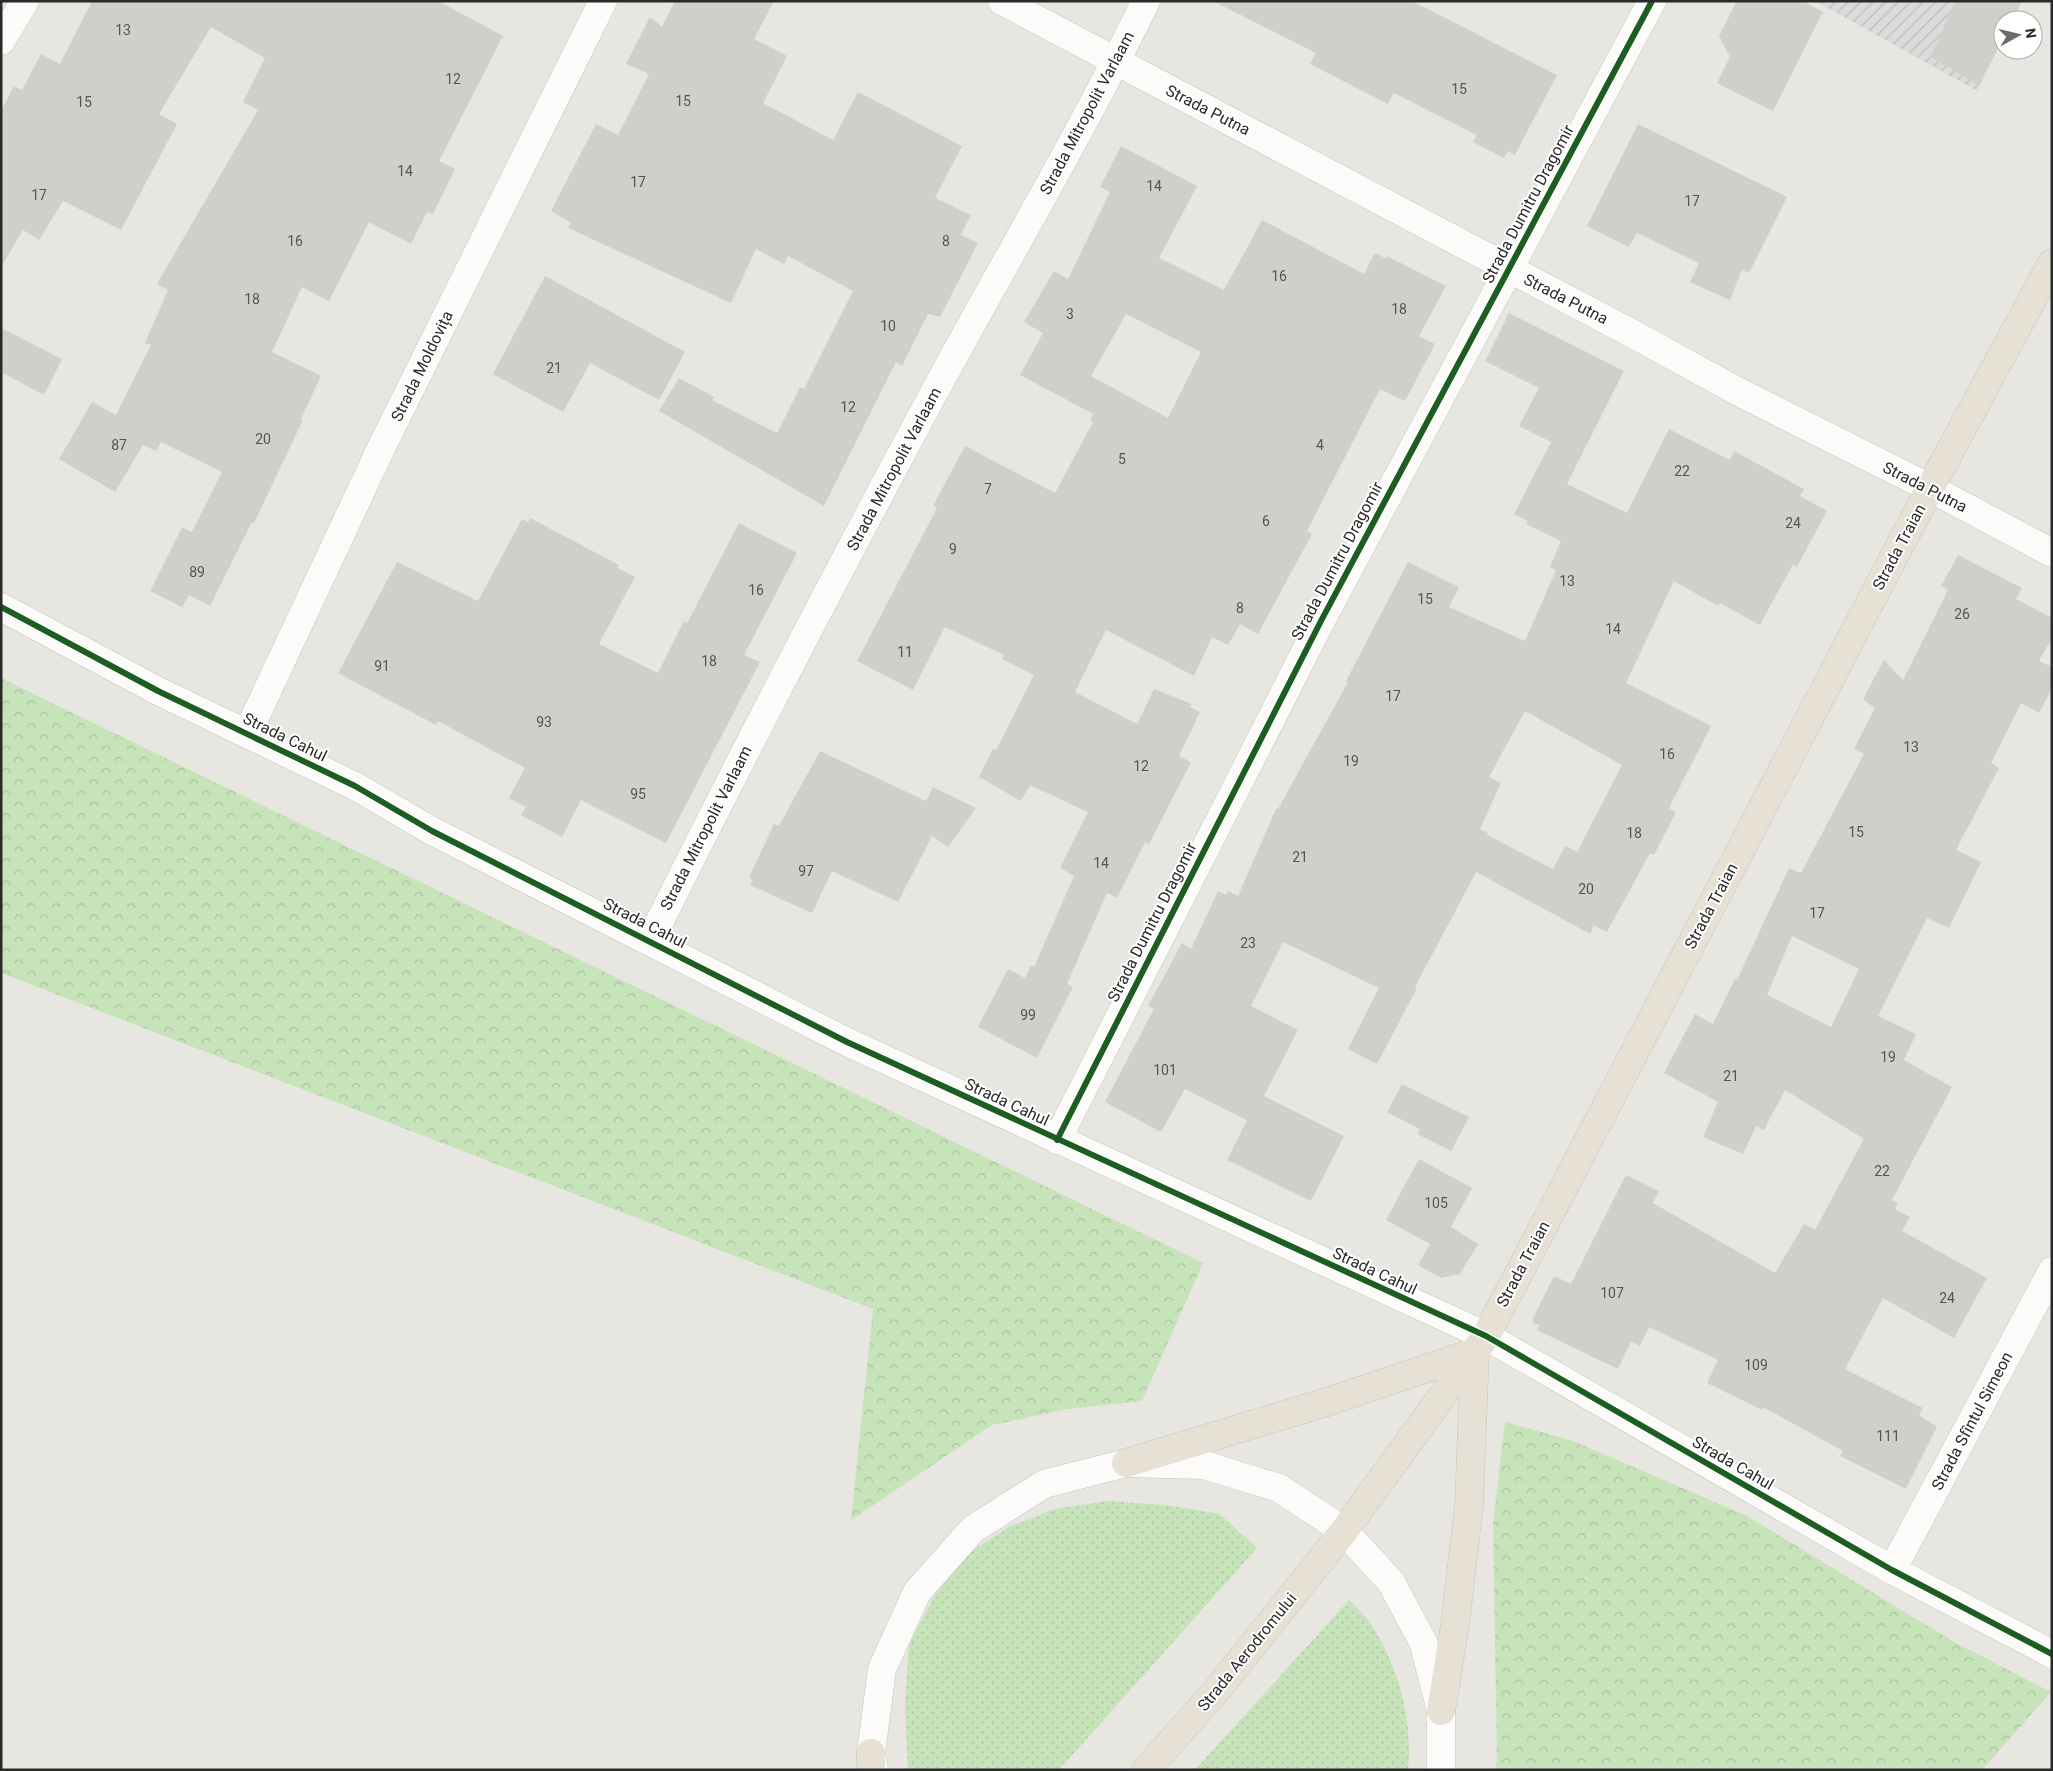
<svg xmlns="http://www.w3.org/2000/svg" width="2053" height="1771" font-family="Roboto,sans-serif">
<defs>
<pattern id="industrial-furrows" width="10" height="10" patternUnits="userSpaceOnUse" patternTransform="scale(1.25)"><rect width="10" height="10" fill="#dddadb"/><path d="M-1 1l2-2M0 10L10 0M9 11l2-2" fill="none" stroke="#bebbbc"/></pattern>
<pattern id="green-dots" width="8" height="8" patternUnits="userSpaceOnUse" patternTransform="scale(1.25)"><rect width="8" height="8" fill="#c6e3ba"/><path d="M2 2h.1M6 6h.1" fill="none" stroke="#aac3a0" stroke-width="1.8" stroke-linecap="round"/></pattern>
<pattern id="forest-crowns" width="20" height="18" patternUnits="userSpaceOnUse" patternTransform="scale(1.25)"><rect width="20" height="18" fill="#c6e3ba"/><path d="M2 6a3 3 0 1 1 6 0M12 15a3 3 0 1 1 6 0" fill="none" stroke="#aac3a0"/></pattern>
</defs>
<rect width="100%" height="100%" fill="#e8e6e0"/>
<!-- industrial -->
<path fill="url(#industrial-furrows)" d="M 1815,1 L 2021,1 L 2012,20 L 2003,20 L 2003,38 L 1977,91 Z"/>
<!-- green -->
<path fill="url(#green-dots)" d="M 1107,1501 L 1165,1505 L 1220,1514 L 1257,1548 L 1059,1770 L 908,1770 L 905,1706 L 909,1645 L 940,1585 L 963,1557 L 1009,1527 L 1055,1509 Z
M 1349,1600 C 1357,1608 1366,1617 1372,1626 C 1399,1669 1413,1719 1408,1770 L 1195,1770 Z"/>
<!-- forest -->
<path fill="url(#forest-crowns)" d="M 1,678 L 1203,1263 L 1142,1401 L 1068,1409 L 992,1425 L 851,1520 L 873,1309 L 1,973 Z
M 1505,1422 L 1573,1441 L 1747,1516 L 1954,1642 L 2051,1692 L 1982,1770 L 1495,1770 L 1497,1759 L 1493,1524 Z"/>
<!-- building -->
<path fill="#d1cfcb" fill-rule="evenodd" d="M 92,1 L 438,1 L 503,36 L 439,161 L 455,169 L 433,214 L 427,212 L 411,244 L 369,222 L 329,301 L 302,287 L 272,352 L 321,376 L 301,419 L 303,420 L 254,523 L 252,522 L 210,606 L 189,595 L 182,607 L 150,591 L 182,527 L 192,532 L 222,472 L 161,442 L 156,451 L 143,445 L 115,492 L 59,459 L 92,402 L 116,415 L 151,345 L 145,343 L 168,290 L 157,284 L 258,110 L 243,102 L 265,58 L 211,27 L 159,114 L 177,124 L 121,230 L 63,201 L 39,240 L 23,230 L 1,267 L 1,111 L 14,86 L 22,90 L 41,54 L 60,64 Z
M 675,1 L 774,1 L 754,39 L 787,56 L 763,103 L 833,140 L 858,92 L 962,146 L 935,198 L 971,215 L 961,235 L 978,243 L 940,317 L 928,314 L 902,366 L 896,362 L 824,506 L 659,411 L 679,378 L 714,397 L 712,400 L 777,433 L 800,387 L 804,389 L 853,291 L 788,256 L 784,264 L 756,249 L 731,303 L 568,228 L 571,223 L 551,211 L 596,124 L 618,135 L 649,74 L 626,64 L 650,17 L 662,27 Z
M 1213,1 L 1412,1 L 1557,75 L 1515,155 L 1508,151 L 1504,158 L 1473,142 L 1477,135 L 1394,93 L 1388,104 L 1310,64 L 1316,53 Z
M 1737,1 L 1803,1 L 1823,12 L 1773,111 L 1717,83 L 1730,57 L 1719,36 Z
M 1955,1 L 2022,1 L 2012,20 L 2003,20 L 2003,38 L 1979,85 L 1931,57 Z
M 1638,124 L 1787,197 L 1749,273 L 1742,270 L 1730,300 L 1690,282 L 1699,263 L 1637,233 L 1629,247 L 1587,226 Z
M 1121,146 L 1197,186 L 1159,258 L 1224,290 L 1262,220 L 1364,274 L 1375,253 L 1385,258 L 1387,256 L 1446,286 L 1419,336 L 1435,344 L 1405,401 L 1380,389 L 1307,531 L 1312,534 L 1258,634 L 1240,624 L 1228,645 L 1212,637 L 1194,676 L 1106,630 L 1075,692 L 1137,724 L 1154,689 L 1192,704 L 1190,707 L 1200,712 L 1179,756 L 1191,762 L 1149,844 L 1145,842 L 1117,898 L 1107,893 L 1067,984 L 1073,987 L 1037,1058 L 978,1027 L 1008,969 L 1025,978 L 1031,965 L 1034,967 L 1074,876 L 1060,868 L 1088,812 L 1030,785 L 1021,801 L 979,777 L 993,749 L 996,750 L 1034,675 L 1002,659 L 1004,655 L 945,627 L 913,690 L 857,661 L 937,508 L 933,506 L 965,446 L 1055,493 L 1093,422 L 1090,420 L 1093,414 L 1020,375 L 1043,333 L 1024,322 L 1054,271 L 1068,279 L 1110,192 L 1100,187 ZM 1126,314 L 1201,352 L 1168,418 L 1091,376 Z
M 545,276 L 685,352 L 659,400 L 590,363 L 563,412 L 493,374 Z
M 1509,313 L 1624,371 L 1567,484 L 1627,513 L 1669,429 L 1730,460 L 1734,451 L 1804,489 L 1800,496 L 1827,511 L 1797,567 L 1793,564 L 1760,625 L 1720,603 L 1718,606 L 1674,581 L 1626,683 L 1711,726 L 1669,808 L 1676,812 L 1654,855 L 1650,853 L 1607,932 L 1594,925 L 1590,934 L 1476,872 L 1415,987 L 1417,988 L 1377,1064 L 1348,1049 L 1379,988 L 1283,942 L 1251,1006 L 1298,1030 L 1264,1096 L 1344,1136 L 1311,1201 L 1227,1160 L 1247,1120 L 1185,1089 L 1161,1132 L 1105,1102 L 1154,1009 L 1148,1006 L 1182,943 L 1191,949 L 1218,891 L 1226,895 L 1228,891 L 1238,896 L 1276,809 L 1278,809 L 1348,682 L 1346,681 L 1408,562 L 1459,587 L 1449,607 L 1525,641 L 1556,570 L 1550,567 L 1561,541 L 1526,524 L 1528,521 L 1514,514 L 1551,442 L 1519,426 L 1539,388 L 1485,361 ZM 1525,711 L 1622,765 L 1577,852 L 1565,846 L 1553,869 L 1487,835 L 1488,833 L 1480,829 L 1501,783 L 1489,777 Z
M 1,328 L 62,359 L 44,395 L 1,372 Z
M 530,518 L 619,565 L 617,568 L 635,577 L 599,644 L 658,673 L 684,621 L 687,623 L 739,523 L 797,553 L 744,655 L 760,662 L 666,843 L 581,800 L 562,837 L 521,815 L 526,807 L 509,798 L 525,768 L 438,721 L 436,725 L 338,673 L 397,562 L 478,601 L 522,519 L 528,522 Z
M 1958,555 L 2022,588 L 2016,599 L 2052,618 L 2052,638 L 2039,661 L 2052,667 L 2052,688 L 2039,713 L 2021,703 L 1991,763 L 1999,768 L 1956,850 L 1981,862 L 1949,928 L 1927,918 L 1878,1016 L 1916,1034 L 1904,1060 L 1952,1087 L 1892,1200 L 1898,1203 L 1895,1209 L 1910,1217 L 1902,1231 L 1987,1278 L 1954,1338 L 1883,1298 L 1845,1369 L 1923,1408 L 1919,1415 L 1937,1427 L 1906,1489 L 1840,1456 L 1843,1451 L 1763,1407 L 1762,1410 L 1707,1383 L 1718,1360 L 1649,1327 L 1640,1346 L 1631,1341 L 1618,1369 L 1537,1330 L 1539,1325 L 1533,1323 L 1533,1318 L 1554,1276 L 1571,1284 L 1626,1175 L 1659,1191 L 1653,1203 L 1775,1273 L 1804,1224 L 1815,1230 L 1864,1139 L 1785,1090 L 1764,1130 L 1756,1126 L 1743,1154 L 1703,1137 L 1718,1102 L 1664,1073 L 1695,1014 L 1713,1024 L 1735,979 L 1737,980 L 1789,868 L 1801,873 L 1864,754 L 1854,749 L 1875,708 L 1863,699 L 1884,660 L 1903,680 L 1948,590 L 1941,586 ZM 1792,936 L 1859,969 L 1831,1027 L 1767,995 Z
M 820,751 L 926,801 L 933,787 L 976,808 L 948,847 L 932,836 L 898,902 L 832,871 L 812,913 L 750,885 L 753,880 L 749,877 L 774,824 L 779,826 Z
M 1402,1084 L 1469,1117 L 1451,1151 L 1417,1134 L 1420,1129 L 1387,1112 Z
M 1419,1159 L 1472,1188 L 1451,1227 L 1478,1244 L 1460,1274 L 1441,1278 L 1418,1265 L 1430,1244 L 1386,1220 Z"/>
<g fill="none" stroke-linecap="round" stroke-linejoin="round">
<defs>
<path id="minor" d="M 1002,1 L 1633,334 L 1737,391 L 1930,488 L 2052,553
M 1,41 L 25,1
M 1,607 L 158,691 L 355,786 L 432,831 L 847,1042 L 1486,1336 L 1892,1570 L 2052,1654
M 247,734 L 383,444 L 603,1
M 650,941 C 740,759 834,579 930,400 C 1002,267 1079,137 1146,1
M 1057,1140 L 1322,619 L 1652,1
M 1892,1570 L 2052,1271
M 874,1770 L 871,1753 L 882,1669 L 917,1592 L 973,1529 L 1044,1484 L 1126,1463 L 1204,1465 L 1279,1488 L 1344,1531 L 1391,1582 L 1424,1644 L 1441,1711 L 1441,1770"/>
<path id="trunk" d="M 1126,1463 L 1327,1402 L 1475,1352 L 1469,1505 L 1455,1625 L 1441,1711
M 871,1753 L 871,1770
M 1146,1770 L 1216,1691 L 1344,1531 L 1486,1336 L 1930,488 L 2052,263"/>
</defs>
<!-- minor casing -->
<use href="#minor" stroke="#c5c5c5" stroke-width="29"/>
<!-- trunk casing -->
<use href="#trunk" stroke="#c4c4c1" stroke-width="29"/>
<!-- minor -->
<use href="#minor" stroke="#fcfbfa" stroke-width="28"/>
<!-- trunk -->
<use href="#trunk" stroke="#e6e1d4" stroke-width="28"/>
<defs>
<path id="cycleway" d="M 1,607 L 158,691 L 355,786 L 432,831 L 847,1042 L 1486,1336 L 1892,1570 L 2052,1654
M 1057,1140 L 1322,619 L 1652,1"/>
</defs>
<!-- cycleway casing -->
<use href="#cycleway" stroke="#fff" stroke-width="9"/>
<!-- cycleway -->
<use href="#cycleway" stroke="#1b5e20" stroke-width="6"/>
</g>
<g text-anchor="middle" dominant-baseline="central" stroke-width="4" stroke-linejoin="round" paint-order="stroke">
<!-- number labels -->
<g font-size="14" fill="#545453">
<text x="123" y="30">13</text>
<text x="453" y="79">12</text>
<text x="1459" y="89">15</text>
<text x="683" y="101">15</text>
<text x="84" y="102">15</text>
<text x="405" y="171">14</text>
<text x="638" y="182">17</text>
<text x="1154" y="186">14</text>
<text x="39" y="195">17</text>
<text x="1692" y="201">17</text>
<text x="295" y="241">16</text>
<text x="946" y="241">8</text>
<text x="1279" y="276">16</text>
<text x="252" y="299">18</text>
<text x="1399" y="309">18</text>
<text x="1070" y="314">3</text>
<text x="888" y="326">10</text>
<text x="554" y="368">21</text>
<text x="848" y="407">12</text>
<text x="263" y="439">20</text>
<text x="119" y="445">87</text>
<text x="1320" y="445">4</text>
<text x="1122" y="459">5</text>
<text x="1682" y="471">22</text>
<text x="988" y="489">7</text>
<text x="1266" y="521">6</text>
<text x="1793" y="523">24</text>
<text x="953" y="549">9</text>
<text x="197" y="572">89</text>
<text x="1567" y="581">13</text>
<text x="756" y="590">16</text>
<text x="1425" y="599">15</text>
<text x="1240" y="608">8</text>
<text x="1962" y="614">26</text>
<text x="1613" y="629">14</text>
<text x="905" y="652">11</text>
<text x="709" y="661">18</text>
<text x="382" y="666">91</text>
<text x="1393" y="696">17</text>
<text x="544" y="722">93</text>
<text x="1911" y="747">13</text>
<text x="1667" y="754">16</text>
<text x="1351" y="761">19</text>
<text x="1141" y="766">12</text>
<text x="638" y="794">95</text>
<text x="1856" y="832">15</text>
<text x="1634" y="833">18</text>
<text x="1300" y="857">21</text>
<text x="1101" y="863">14</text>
<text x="806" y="871">97</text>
<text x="1586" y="889">20</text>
<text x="1817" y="913">17</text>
<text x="1248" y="943">23</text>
<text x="1028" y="1015">99</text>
<text x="1888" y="1057">19</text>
<text x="1165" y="1070">101</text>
<text x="1731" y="1076">21</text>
<text x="1882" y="1171">22</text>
<text x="1436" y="1203">105</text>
<text x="1612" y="1293">107</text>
<text x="1947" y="1298">24</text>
<text x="1756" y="1365">109</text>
<text x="1888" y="1436">111</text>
</g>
<!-- street labels -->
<g font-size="16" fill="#2a2a2a" stroke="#fff">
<text transform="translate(1208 110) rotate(27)">Strada Putna</text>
<text transform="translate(1087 113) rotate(-62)">Strada Mitropolit Varlaam</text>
<text transform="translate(1528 204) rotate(-62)">Strada Dumitru Dragomir</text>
<text transform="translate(1566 299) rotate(27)">Strada Putna</text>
<text transform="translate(422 366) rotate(-64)">Strada Moldovița</text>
<text transform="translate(894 469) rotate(-62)">Strada Mitropolit Varlaam</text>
<text transform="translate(1925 487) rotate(27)">Strada Putna</text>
<text transform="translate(1899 547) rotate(-62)">Strada Trаian</text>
<text transform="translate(1337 561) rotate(-62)">Strada Dumitru Dragomir</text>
<text transform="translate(285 737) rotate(26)">Strada Cahul</text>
<text transform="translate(706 828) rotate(-63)">Strada Mitropolit Varlaam</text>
<text transform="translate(1711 906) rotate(-62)">Strada Trаian</text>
<text transform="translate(1152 922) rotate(-63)">Strada Dumitru Dragomir</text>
<text transform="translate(645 923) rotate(27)">Strada Cahul</text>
<text transform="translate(1007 1102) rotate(25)">Strada Cahul</text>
<text transform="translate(1523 1264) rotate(-62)">Strada Trаian</text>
<text transform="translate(1375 1271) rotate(25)">Strada Cahul</text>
<text transform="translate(1972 1421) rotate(-62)">Strada Sfîntul Simeon</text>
<text transform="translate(1733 1463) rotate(30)">Strada Cahul</text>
<text transform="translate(1247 1652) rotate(-51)">Strada Aerodromului</text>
</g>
</g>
<!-- border -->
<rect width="2053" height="1771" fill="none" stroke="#2a2a2a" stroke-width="5"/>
<!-- north arrow -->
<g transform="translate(2018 35) rotate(82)"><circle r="24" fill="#ffffff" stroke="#aaaaaa"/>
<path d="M0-4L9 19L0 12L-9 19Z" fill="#6c6c6a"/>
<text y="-8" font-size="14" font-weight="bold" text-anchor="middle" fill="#2a2a2a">N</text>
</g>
</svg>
